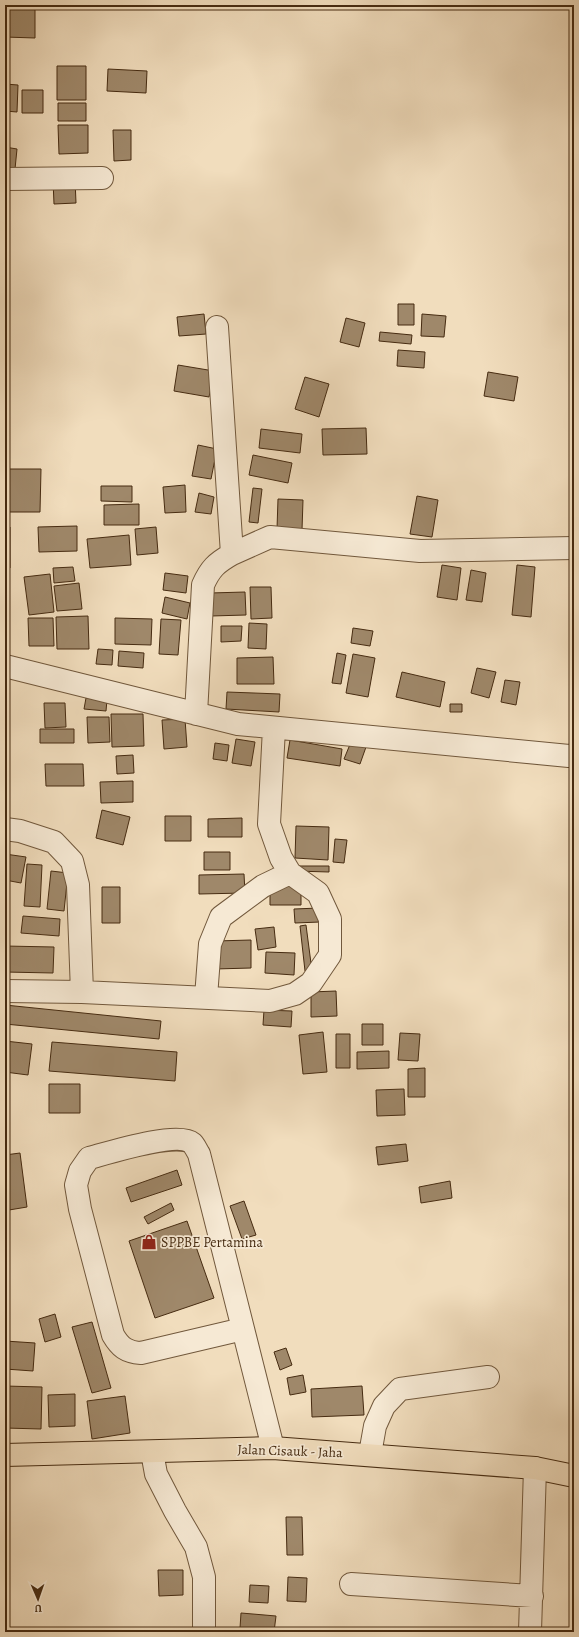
<svg xmlns="http://www.w3.org/2000/svg" width="579" height="1637" font-family="Alegreya,serif">
<rect width="100%" height="100%" fill="#f1ddbd"/>
<filter id="stains"><feTurbulence type="fractalNoise" baseFrequency=".005" numOctaves="4"/><feColorMatrix values="0 0 0 0 .2 0 0 0 0 .09 0 0 0 0 .02 0 0 0 .5 -.17"/></filter>
<radialGradient id="worn" r=".72"><stop offset=".6" stop-color="#630" stop-opacity="0"/><stop offset="1" stop-color="#630" stop-opacity=".3"/></radialGradient>
<!-- building -->
<path fill="#9f886a" stroke="#462b11" d="M 5,5 L 35,5 L 35,38 L 5,37 Z
M 57,66 L 86,66 L 86,100 L 57,100 Z
M 108,69 L 147,71 L 146,93 L 107,91 Z
M 5,84 L 18,85 L 17,112 L 5,111 Z
M 22,90 L 43,90 L 43,113 L 22,113 Z
M 58,103 L 86,103 L 86,121 L 58,121 Z
M 58,125 L 88,125 L 88,153 L 59,154 Z
M 113,130 L 131,130 L 131,160 L 114,161 Z
M 5,147 L 17,149 L 15,169 L 5,168 Z
M 75,179 L 76,203 L 54,204 L 53,180 Z
M 398,304 L 414,304 L 414,325 L 398,325 Z
M 204,314 L 206,334 L 179,336 L 177,317 Z
M 422,314 L 446,316 L 444,337 L 421,336 Z
M 346,318 L 365,323 L 359,347 L 340,342 Z
M 380,332 L 412,335 L 411,344 L 379,341 Z
M 398,350 L 425,352 L 424,368 L 397,366 Z
M 178,365 L 214,371 L 209,397 L 174,391 Z
M 488,372 L 518,377 L 514,401 L 484,396 Z
M 305,377 L 329,384 L 319,417 L 295,409 Z
M 366,428 L 367,454 L 323,455 L 322,429 Z
M 261,429 L 302,434 L 300,453 L 259,448 Z
M 198,445 L 217,449 L 211,479 L 192,476 Z
M 253,455 L 292,463 L 288,483 L 249,475 Z
M 9,469 L 41,469 L 40,512 L 8,512 Z
M 185,485 L 186,512 L 165,513 L 163,487 Z
M 101,486 L 132,486 L 132,502 L 101,501 Z
M 253,488 L 262,489 L 258,523 L 249,522 Z
M 199,493 L 214,497 L 211,514 L 195,512 Z
M 417,496 L 438,500 L 432,537 L 410,534 Z
M 278,499 L 303,500 L 302,530 L 277,529 Z
M 139,504 L 139,525 L 104,525 L 104,505 Z
M 77,526 L 77,551 L 39,552 L 38,527 Z
M 5,527 L 10,527 L 10,568 L 5,568 Z
M 156,527 L 158,553 L 137,555 L 135,529 Z
M 129,535 L 131,565 L 90,568 L 87,539 Z
M 442,565 L 461,568 L 457,600 L 437,597 Z
M 517,565 L 535,567 L 531,617 L 512,615 Z
M 73,567 L 75,581 L 54,583 L 53,568 Z
M 471,570 L 486,573 L 482,602 L 466,600 Z
M 165,573 L 188,576 L 186,593 L 163,590 Z
M 50,574 L 54,612 L 29,615 L 24,577 Z
M 79,583 L 82,609 L 57,611 L 54,586 Z
M 250,587 L 271,587 L 272,618 L 251,619 Z
M 245,592 L 246,615 L 211,616 L 210,593 Z
M 165,597 L 190,603 L 187,619 L 162,613 Z
M 88,616 L 89,649 L 57,649 L 56,617 Z
M 28,618 L 53,618 L 54,646 L 29,646 Z
M 115,618 L 152,619 L 151,645 L 115,644 Z
M 161,619 L 181,620 L 178,655 L 159,654 Z
M 249,623 L 267,624 L 266,649 L 248,648 Z
M 221,626 L 242,626 L 241,641 L 221,642 Z
M 353,628 L 373,631 L 370,646 L 351,643 Z
M 98,649 L 113,650 L 112,665 L 96,664 Z
M 119,651 L 144,653 L 143,668 L 118,666 Z
M 337,653 L 346,655 L 341,684 L 332,683 Z
M 353,654 L 375,658 L 368,697 L 346,693 Z
M 273,657 L 274,684 L 237,684 L 237,658 Z
M 477,668 L 496,672 L 489,698 L 471,693 Z
M 402,672 L 445,682 L 440,707 L 396,697 Z
M 5,680 L 6,680 L 6,702 L 5,702 Z
M 505,680 L 520,682 L 516,705 L 501,702 Z
M 227,692 L 280,694 L 279,712 L 226,709 Z
M 86,698 L 107,700 L 106,711 L 84,709 Z
M 44,703 L 65,703 L 66,727 L 45,728 Z
M 450,704 L 462,704 L 462,712 L 450,712 Z
M 5,708 L 8,708 L 9,732 L 5,732 Z
M 111,714 L 143,714 L 144,746 L 112,747 Z
M 87,717 L 109,717 L 110,742 L 88,743 Z
M 185,719 L 187,747 L 164,749 L 162,720 Z
M 40,729 L 74,729 L 74,743 L 40,743 Z
M 5,735 L 9,735 L 9,748 L 5,748 Z
M 236,739 L 255,742 L 251,766 L 232,763 Z
M 290,740 L 342,749 L 340,766 L 287,758 Z
M 351,742 L 366,747 L 360,764 L 344,759 Z
M 215,743 L 229,745 L 227,761 L 213,759 Z
M 133,755 L 134,773 L 117,774 L 116,756 Z
M 45,764 L 83,764 L 84,786 L 46,786 Z
M 133,781 L 133,802 L 101,803 L 100,782 Z
M 102,810 L 130,817 L 123,845 L 96,838 Z
M 165,816 L 191,816 L 191,841 L 165,841 Z
M 242,818 L 242,837 L 208,837 L 208,819 Z
M 296,826 L 329,827 L 328,860 L 295,858 Z
M 335,839 L 347,840 L 344,863 L 333,862 Z
M 204,852 L 230,852 L 230,870 L 204,870 Z
M 5,854 L 26,857 L 21,883 L 5,880 Z
M 27,864 L 42,865 L 40,907 L 24,906 Z
M 295,866 L 329,866 L 329,872 L 295,871 Z
M 51,871 L 68,873 L 64,911 L 47,909 Z
M 244,874 L 245,893 L 199,894 L 199,875 Z
M 270,886 L 301,886 L 301,905 L 270,905 Z
M 102,887 L 120,887 L 120,923 L 102,923 Z
M 319,908 L 320,922 L 295,923 L 294,909 Z
M 23,916 L 60,919 L 59,936 L 21,933 Z
M 306,925 L 312,971 L 305,971 L 300,926 Z
M 274,927 L 276,947 L 258,950 L 255,929 Z
M 251,940 L 251,968 L 215,969 L 215,941 Z
M 5,946 L 54,947 L 53,973 L 5,972 Z
M 266,952 L 295,953 L 294,975 L 265,973 Z
M 336,991 L 337,1016 L 311,1017 L 311,992 Z
M 5,1005 L 161,1021 L 159,1039 L 5,1024 Z
M 264,1010 L 292,1011 L 291,1027 L 263,1025 Z
M 362,1024 L 383,1024 L 383,1045 L 362,1045 Z
M 323,1032 L 327,1072 L 303,1074 L 299,1035 Z
M 400,1033 L 420,1034 L 418,1061 L 398,1060 Z
M 336,1034 L 350,1034 L 350,1068 L 336,1068 Z
M 5,1041 L 32,1044 L 28,1075 L 5,1072 Z
M 52,1042 L 177,1052 L 175,1081 L 49,1071 Z
M 389,1051 L 389,1068 L 357,1069 L 357,1052 Z
M 425,1068 L 425,1097 L 408,1097 L 408,1069 Z
M 49,1084 L 80,1084 L 80,1113 L 49,1113 Z
M 404,1089 L 405,1115 L 377,1116 L 376,1090 Z
M 406,1144 L 408,1161 L 378,1165 L 376,1147 Z
M 20,1153 L 27,1207 L 9,1210 L 5,1180 L 5,1155 Z
M 177,1170 L 182,1185 L 131,1202 L 126,1188 Z
M 450,1181 L 452,1198 L 421,1203 L 419,1187 Z
M 244,1201 L 256,1235 L 242,1239 L 230,1206 Z
M 171,1203 L 174,1210 L 148,1224 L 144,1217 Z
M 187,1221 L 214,1298 L 155,1318 L 129,1241 Z
M 55,1314 L 61,1337 L 45,1342 L 39,1319 Z
M 92,1322 L 111,1388 L 92,1393 L 72,1327 Z
M 5,1341 L 35,1343 L 33,1371 L 5,1369 Z
M 286,1348 L 292,1365 L 280,1370 L 274,1352 Z
M 303,1375 L 306,1392 L 290,1395 L 287,1378 Z
M 5,1386 L 42,1387 L 41,1429 L 5,1428 Z
M 362,1386 L 364,1415 L 312,1417 L 311,1389 Z
M 75,1394 L 75,1426 L 49,1427 L 48,1395 Z
M 125,1396 L 130,1433 L 92,1439 L 87,1401 Z
M 286,1517 L 302,1517 L 303,1555 L 287,1555 Z
M 158,1570 L 183,1570 L 183,1595 L 159,1596 Z
M 288,1577 L 307,1578 L 306,1602 L 287,1601 Z
M 250,1585 L 269,1586 L 268,1603 L 249,1602 Z
M 241,1613 L 276,1616 L 274,1632 L 240,1628 Z"/>
<g fill="none" stroke-linecap="round" stroke-linejoin="round">
<defs>
<path id="minor" d="M 5,179 L 102,178
M 217,327 L 232,554 L 270,537 L 420,551 L 574,548
M 5,666 L 238,724 L 569,756 L 574,755
M 196,714 L 203,585 C 210,569 216,563 232,554
M 5,829 L 20,831 L 54,842 L 72,861 L 78,885 L 82,992
M 5,991 L 82,992 L 270,1001 L 295,994 L 311,983 L 330,955 L 330,919 L 318,893 L 290,873 L 281,858 L 269,824 L 274,728
M 206,997 L 210,944 L 221,917 L 263,886 L 290,873
M 243,1329 L 141,1353 C 126,1352 120,1347 113,1335 L 80,1209 L 76,1185 L 80,1171 L 89,1158 C 108,1153 178,1131 192,1143 C 195,1146 197,1151 199,1154 C 224,1252 248,1350 273,1448
M 152,1452 L 156,1474 L 175,1511 L 196,1547 L 204,1577 L 204,1632
M 370,1454 L 375,1426 L 384,1406 L 400,1389 L 488,1377
M 351,1584 L 532,1596
M 530,1632 L 535,1468"/>
<path id="major" d="M 5,1455 L 273,1448 L 535,1468 L 574,1476"/>
</defs>
<!-- minor casing -->
<use href="#minor" stroke="#71583c" stroke-width="24"/>
<!-- major casing -->
<use href="#major" stroke="#462b11" stroke-width="24"/>
<!-- minor -->
<use href="#minor" stroke="#f6e9d4" stroke-width="22"/>
<!-- major -->
<use href="#major" stroke="#f1ddbd" stroke-width="22"/>
</g>
<!-- icons -->
<defs>
<symbol id="shop-bare" viewBox="-9 -9 18 18"><path d="M-5-2.5h2.3a2.7 3.5 0 0 1 5.4 0H5L5.5 6h-11ZM-1.5-2.5h3a1.5 2.3 0 0 0-3 0Z" fill="#8f2418" stroke="#f6e9d4" stroke-width="2.5" paint-order="stroke"/></symbol>
</defs>
<g fill-rule="evenodd">
<use href="#shop-bare" x="138" y="1231" width="22" height="22"/>
</g>
<g text-anchor="middle" dominant-baseline="central" stroke-width="3.5" stroke-linejoin="round" paint-order="stroke">
<!-- poi labels -->
<g font-size="14" fill="#462b11" stroke="#f6e9d4" text-anchor="start">
<text x="161" y="1242">SPPBE Pertamina</text>
</g>
<!-- street labels -->
<g font-size="14" fill="#462b11" stroke="#f6e9d4">
<text transform="translate(290 1451) rotate(2)">Jalan Cisauk - Jaha</text>
</g>
</g>
<!-- margin -->
<rect width="579" height="1637" fill="none" stroke="#f1ddbd" stroke-width="20"/>
<rect x="6" y="6" width="567" height="1625" fill="none" stroke="#462b11" stroke-width="2"/>
<rect x="10" y="10" width="559" height="1617" fill="none" stroke="#462b11"/>
<!-- north arrow -->
<g transform="translate(38 1599) rotate(178)" stroke="#f6e9d4" stroke-width="3" paint-order="stroke">
<path d="M0-3L7 15L0 10L-7 15Z" fill="#462b11"/>
<text y="-6" font-size="11" font-weight="bold" text-anchor="middle" fill="#462b11">U</text>
</g>
<rect width="100%" height="100%" filter="url(#stains)"/>
<rect width="100%" height="100%" fill="url(#worn)"/>
</svg>
